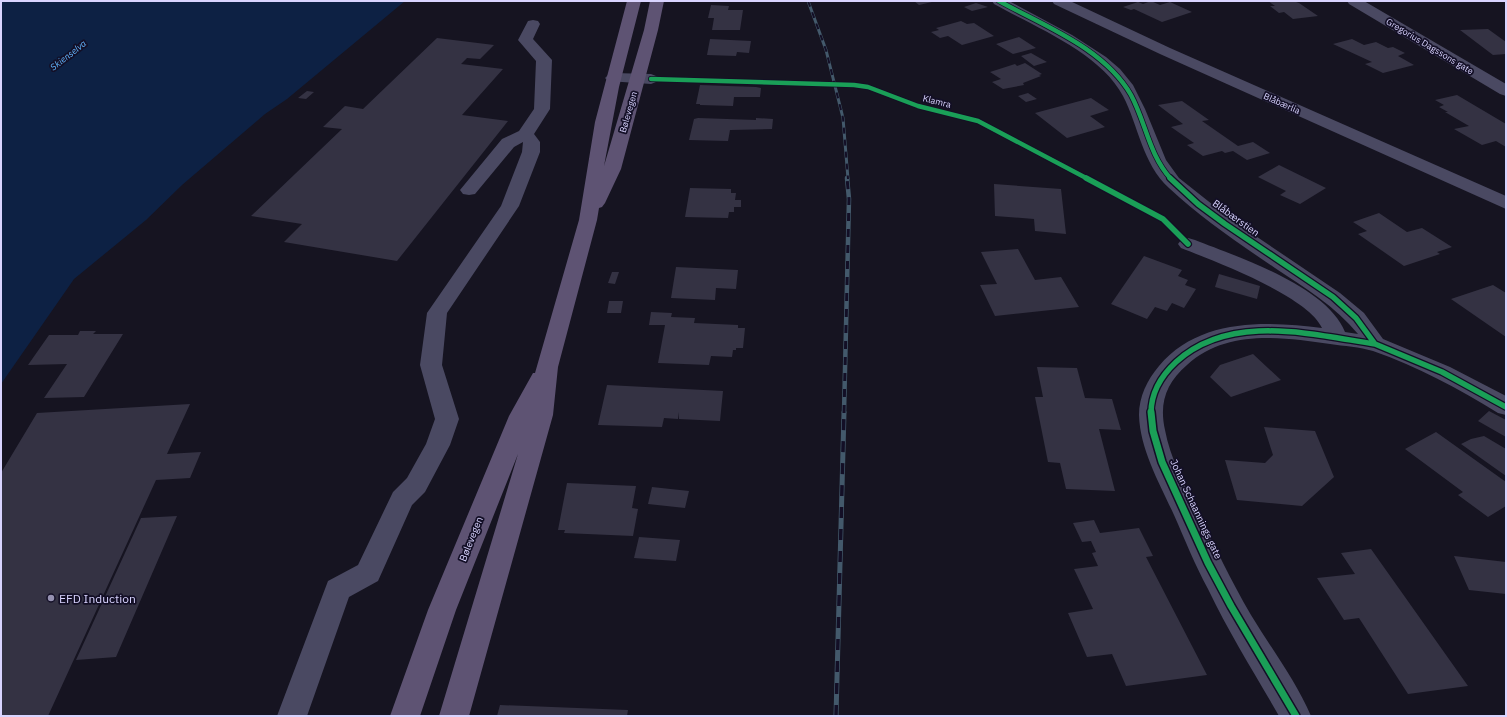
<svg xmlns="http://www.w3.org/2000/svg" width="1507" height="717" font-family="'IBM Plex Sans',sans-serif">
<rect width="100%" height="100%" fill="#161421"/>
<!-- water -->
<path fill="#0d2144" d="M 1,1 L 405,1 L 287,99 L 265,114 L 182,185 L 146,220 L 74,279 L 1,384 Z"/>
<!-- building -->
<path fill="#343243" d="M 914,1 L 932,1 L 932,2 L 919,5 Z
M 1151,1 L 1160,5 L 1170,2 L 1192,12 L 1162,22 L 1134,9 L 1131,10 L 1123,7 L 1138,2 L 1143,4 Z
M 1268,1 L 1293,1 L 1299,3 L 1318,16 L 1293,19 L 1284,12 L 1279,13 L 1270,6 L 1275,6 Z
M 976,3 L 988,7 L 972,11 L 964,7 Z
M 711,5 L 729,6 L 728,10 L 743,10 L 740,30 L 712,30 L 714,18 L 708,18 Z
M 961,21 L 967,24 L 974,23 L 994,36 L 962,45 L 948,36 L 940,38 L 931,32 L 939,30 L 936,28 Z
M 1488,29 L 1506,42 L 1506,54 L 1493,55 L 1460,30 Z
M 1019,37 L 1036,48 L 1013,54 L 996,44 Z
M 437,38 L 494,45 L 480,59 L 467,58 L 461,64 L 503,69 L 462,115 L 508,121 L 397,261 L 284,242 L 302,224 L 251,216 L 342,129 L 323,127 L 345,106 L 363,109 Z
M 710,39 L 751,41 L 749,53 L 737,52 L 736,56 L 707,55 Z
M 1352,39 L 1364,45 L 1376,42 L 1388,48 L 1393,47 L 1405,53 L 1398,56 L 1414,65 L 1383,73 L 1365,64 L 1372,62 L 1333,44 Z
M 1031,53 L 1038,57 L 1047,62 L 1034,66 L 1021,56 Z
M 1025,63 L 1042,74 L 1039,75 L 1041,76 L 1023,83 L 1024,85 L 1003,89 L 992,82 L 1001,79 L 990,72 L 1015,64 L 1017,66 Z
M 700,85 L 756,87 L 761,88 L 760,97 L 734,97 L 733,106 L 700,105 L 700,104 L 696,104 Z
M 307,91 L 314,92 L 306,99 L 298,98 Z
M 1028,93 L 1037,99 L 1026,102 L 1018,96 Z
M 1457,95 L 1506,124 L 1506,147 L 1496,141 L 1482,145 L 1454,129 L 1469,126 L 1445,112 L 1448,112 L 1439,107 L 1444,105 L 1435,100 Z
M 1091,98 L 1109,110 L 1090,116 L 1105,127 L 1067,138 L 1035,113 Z
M 1182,101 L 1209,120 L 1202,121 L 1238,146 L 1253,142 L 1270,153 L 1247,160 L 1233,151 L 1225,153 L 1222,151 L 1203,156 L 1187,145 L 1194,143 L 1171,127 L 1183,124 L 1158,105 Z
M 698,118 L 756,120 L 756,118 L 773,119 L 772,129 L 730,130 L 728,141 L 689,140 L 694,119 Z
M 1279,165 L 1326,188 L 1300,204 L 1280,195 L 1286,191 L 1258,177 Z
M 994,184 L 1061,189 L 1066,234 L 1035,231 L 1034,219 L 995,216 Z
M 690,188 L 731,189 L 731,193 L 736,193 L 735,200 L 741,200 L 741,207 L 734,207 L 734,212 L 729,212 L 728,218 L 685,217 Z
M 1379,213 L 1407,232 L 1422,228 L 1452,247 L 1437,252 L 1440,254 L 1404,266 L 1358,234 L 1367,231 L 1353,222 Z
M 1018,249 L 1035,280 L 1061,277 L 1079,307 L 995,316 L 980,285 L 997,284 L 981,252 Z
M 1144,256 L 1182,270 L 1178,276 L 1188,280 L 1185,285 L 1196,289 L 1184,308 L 1172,303 L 1167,311 L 1155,307 L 1147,319 L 1111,304 Z
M 676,267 L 738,270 L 736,289 L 716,288 L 715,300 L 671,298 Z
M 612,272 L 619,272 L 615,284 L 608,283 Z
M 1219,274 L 1260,286 L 1257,299 L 1215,287 Z
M 1493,285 L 1506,293 L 1506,337 L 1451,299 Z
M 609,301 L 623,301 L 621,313 L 607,313 Z
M 651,312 L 672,313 L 671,317 L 695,318 L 694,323 L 738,325 L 738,328 L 745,328 L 743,348 L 736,348 L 736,350 L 733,350 L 732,357 L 711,356 L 709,365 L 658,363 L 665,325 L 649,325 Z
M 80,331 L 96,331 L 93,334 L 123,334 L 84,397 L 44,398 L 67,364 L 28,365 L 49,335 L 78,335 Z
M 1253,354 L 1281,380 L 1231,397 L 1210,377 L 1220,365 Z
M 1037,367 L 1077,368 L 1085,398 L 1112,399 L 1121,430 L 1099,429 L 1115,491 L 1066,489 L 1060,463 L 1048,462 L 1035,397 L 1043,397 Z
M 607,385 L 723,391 L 720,421 L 679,419 L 679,412 L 678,419 L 664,418 L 662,427 L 598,425 Z
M 190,404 L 167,454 L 201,452 L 190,478 L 156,480 L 48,716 L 1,716 L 1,473 L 37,413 Z
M 1489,411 L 1506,420 L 1506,437 L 1478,421 Z
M 1264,427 L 1315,431 L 1334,477 L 1302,506 L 1237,500 L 1225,460 L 1265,463 L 1273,455 Z
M 1436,432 L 1506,482 L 1506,506 L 1488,517 L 1458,495 L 1463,492 L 1405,449 Z
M 1484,436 L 1506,449 L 1506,476 L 1461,444 L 1471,439 Z
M 567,483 L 636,486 L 632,508 L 638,509 L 633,536 L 564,533 L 565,530 L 558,530 Z
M 652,487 L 689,491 L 685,508 L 648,504 Z
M 177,516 L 116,657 L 76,660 L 141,518 Z
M 1094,520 L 1100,533 L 1139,528 L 1153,556 L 1146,557 L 1207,675 L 1126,686 L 1112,654 L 1087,657 L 1068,613 L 1093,609 L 1074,569 L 1098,566 L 1092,553 L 1096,552 L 1091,541 L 1082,542 L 1073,523 Z
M 639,537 L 680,540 L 676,561 L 634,558 Z
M 1371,549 L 1468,686 L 1408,694 L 1359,618 L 1344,620 L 1317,578 L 1355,574 L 1341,553 Z
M 1454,556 L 1506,562 L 1506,594 L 1469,590 Z
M 500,705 L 628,710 L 627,716 L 497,716 Z"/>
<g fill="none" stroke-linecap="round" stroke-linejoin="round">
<!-- minor -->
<path fill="#4a4962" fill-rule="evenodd" d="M 992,1 L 1009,1 L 1072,35 L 1106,57 L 1120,69 L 1133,85 L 1145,109 L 1166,160 L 1179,178 L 1232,220 L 1340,293 L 1364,313 L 1383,339 L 1450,367 L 1506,396 L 1506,415 L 1498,413 C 1459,389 1417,366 1373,351 C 1360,347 1344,346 1330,344 C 1282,337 1226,329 1187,365 C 1166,383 1159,403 1165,430 C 1170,458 1185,485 1197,511 C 1215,546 1231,581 1251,615 C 1271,648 1296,681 1311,716 L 1279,716 C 1255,674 1229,633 1208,589 C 1195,565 1185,540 1174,515 C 1160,484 1140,450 1139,415 C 1139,397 1147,380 1159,366 C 1199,318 1266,321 1322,328 C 1308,296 1214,261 1181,248 L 1178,244 L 1181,240 L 1188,238 L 1195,240 C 1238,257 1327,286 1345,332 L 1358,334 C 1335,306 1305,288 1275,268 C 1238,243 1201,218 1169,188 C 1142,163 1139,127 1123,96 C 1101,53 1035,27 994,4 Z
M 1052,1 L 1070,1 L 1170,48 L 1506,196 L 1506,209 L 1160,54 L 1054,4 Z
M 1347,1 L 1364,1 L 1506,84 L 1506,96 L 1500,94 L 1349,4 Z
M 533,20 L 538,21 L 540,24 L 533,39 L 552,60 L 550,109 L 534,134 L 540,142 L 540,152 L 519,206 L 447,313 L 442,365 L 459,419 L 450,445 L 425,492 L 412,505 L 378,581 L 349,597 L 307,716 L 277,716 L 328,581 L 358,565 L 393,492 L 407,478 L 426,444 L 435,419 L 420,365 L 427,313 L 501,206 L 522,152 L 523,142 L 514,147 L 475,194 L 469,195 L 463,194 L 460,190 L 502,139 L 519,131 L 534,109 L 536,61 L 518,40 L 528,21 Z
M 613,73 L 651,74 L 656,76 L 659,79 L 656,82 L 651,84 L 608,81 L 605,78 L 608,75 Z"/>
<!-- major -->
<path fill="#5e5373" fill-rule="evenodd" d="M 627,1 L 641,1 L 619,87 L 604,166 L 644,30 L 650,1 L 664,1 L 658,30 L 621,169 L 605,203 L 602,207 L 599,208 L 597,220 L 558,367 L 553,415 L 469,716 L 439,716 L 518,454 L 456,610 L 420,716 L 390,716 L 428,610 L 509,416 L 533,373 L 535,373 L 579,220 L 595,122 Z"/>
<defs>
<path id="rail-far2" d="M 808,1 L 826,50 L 843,118 L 848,179"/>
<path id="rail-far1" d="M 844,413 L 849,199 L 847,178"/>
<path id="rail" d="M 836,716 L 844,412"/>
</defs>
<!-- rail-far2 casing -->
<use href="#rail-far2" stroke="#43596b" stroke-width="3"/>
<!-- rail-far1 casing -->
<use href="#rail-far1" stroke="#43596b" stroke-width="4.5"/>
<!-- rail casing -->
<use href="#rail" stroke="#43596b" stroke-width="5"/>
<!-- rail-far2 -->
<use href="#rail-far2" stroke="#130f26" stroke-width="2" stroke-dasharray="6" stroke-linecap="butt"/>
<!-- rail-far1 -->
<use href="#rail-far1" stroke="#130f26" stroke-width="3" stroke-dasharray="8" stroke-linecap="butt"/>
<!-- rail -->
<use href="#rail" stroke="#130f26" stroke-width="3.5" stroke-dasharray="11" stroke-linecap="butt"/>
<defs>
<path id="cycleway-far2" d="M 999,1 C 1044,26 1104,48 1131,95 C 1146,123 1149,155 1171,179
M 651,79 L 854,85 L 868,87 L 918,106 L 978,121 L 1088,179"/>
<path id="cycleway-far1" d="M 1086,178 L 1163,219 L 1188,244
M 1170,178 L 1198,204 L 1225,224 L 1333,297 L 1356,318 L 1375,344 L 1442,372 L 1506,407
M 1151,413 C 1151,393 1161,376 1176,362 C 1230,313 1309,334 1375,344"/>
<path id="cycleway" d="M 1151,412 L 1153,431 L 1162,462 L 1208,563 L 1231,606 L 1296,716"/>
</defs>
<!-- cycleway-far2 casing -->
<use href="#cycleway-far2" stroke="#130f26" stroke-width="6"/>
<!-- cycleway-far1 casing -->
<use href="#cycleway-far1" stroke="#130f26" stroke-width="8"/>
<!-- cycleway casing -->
<use href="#cycleway" stroke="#130f26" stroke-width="10"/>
<!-- cycleway-far2 -->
<use href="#cycleway-far2" stroke="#1a9f57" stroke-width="4.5"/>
<!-- cycleway-far1 -->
<use href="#cycleway-far1" stroke="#1a9f57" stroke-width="5.5"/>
<!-- cycleway -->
<use href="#cycleway" stroke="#1a9f57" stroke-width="7"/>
</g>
<!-- markers -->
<circle fill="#9591b1" stroke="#130f26" stroke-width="1.5" cx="51" cy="598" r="4"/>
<g text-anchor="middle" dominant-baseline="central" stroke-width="3.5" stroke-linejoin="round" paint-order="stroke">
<!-- far-street labels -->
<g font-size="9" fill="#d9d4ff" stroke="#130f26">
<text transform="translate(1430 46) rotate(31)">Gregorius Dagssons gate</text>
<text transform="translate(937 101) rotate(14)">Klamra</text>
<text transform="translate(1282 103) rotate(24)">Blåbærlia</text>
<text transform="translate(628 112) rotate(-74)">Bølevegen</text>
</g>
<!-- far-water labels -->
<g font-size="9" font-style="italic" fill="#62b6ff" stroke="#130f26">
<text transform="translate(68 55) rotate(-38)">Skienselva</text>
</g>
<!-- street labels -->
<g font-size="10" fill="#d9d4ff" stroke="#130f26">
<text transform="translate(1236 218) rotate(36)">Blåbærstien</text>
<text transform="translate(1196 509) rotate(65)">Johan Schaannings gate</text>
<text transform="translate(471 539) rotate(-68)">Bølevegen</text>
</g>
<!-- near-poi labels -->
<g font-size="12" fill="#d9d4ff" stroke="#130f26" text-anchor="start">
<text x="59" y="598">EFD Induction</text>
</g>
</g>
<!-- border -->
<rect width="1507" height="717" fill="none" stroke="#d9d4ff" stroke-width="4"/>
</svg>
